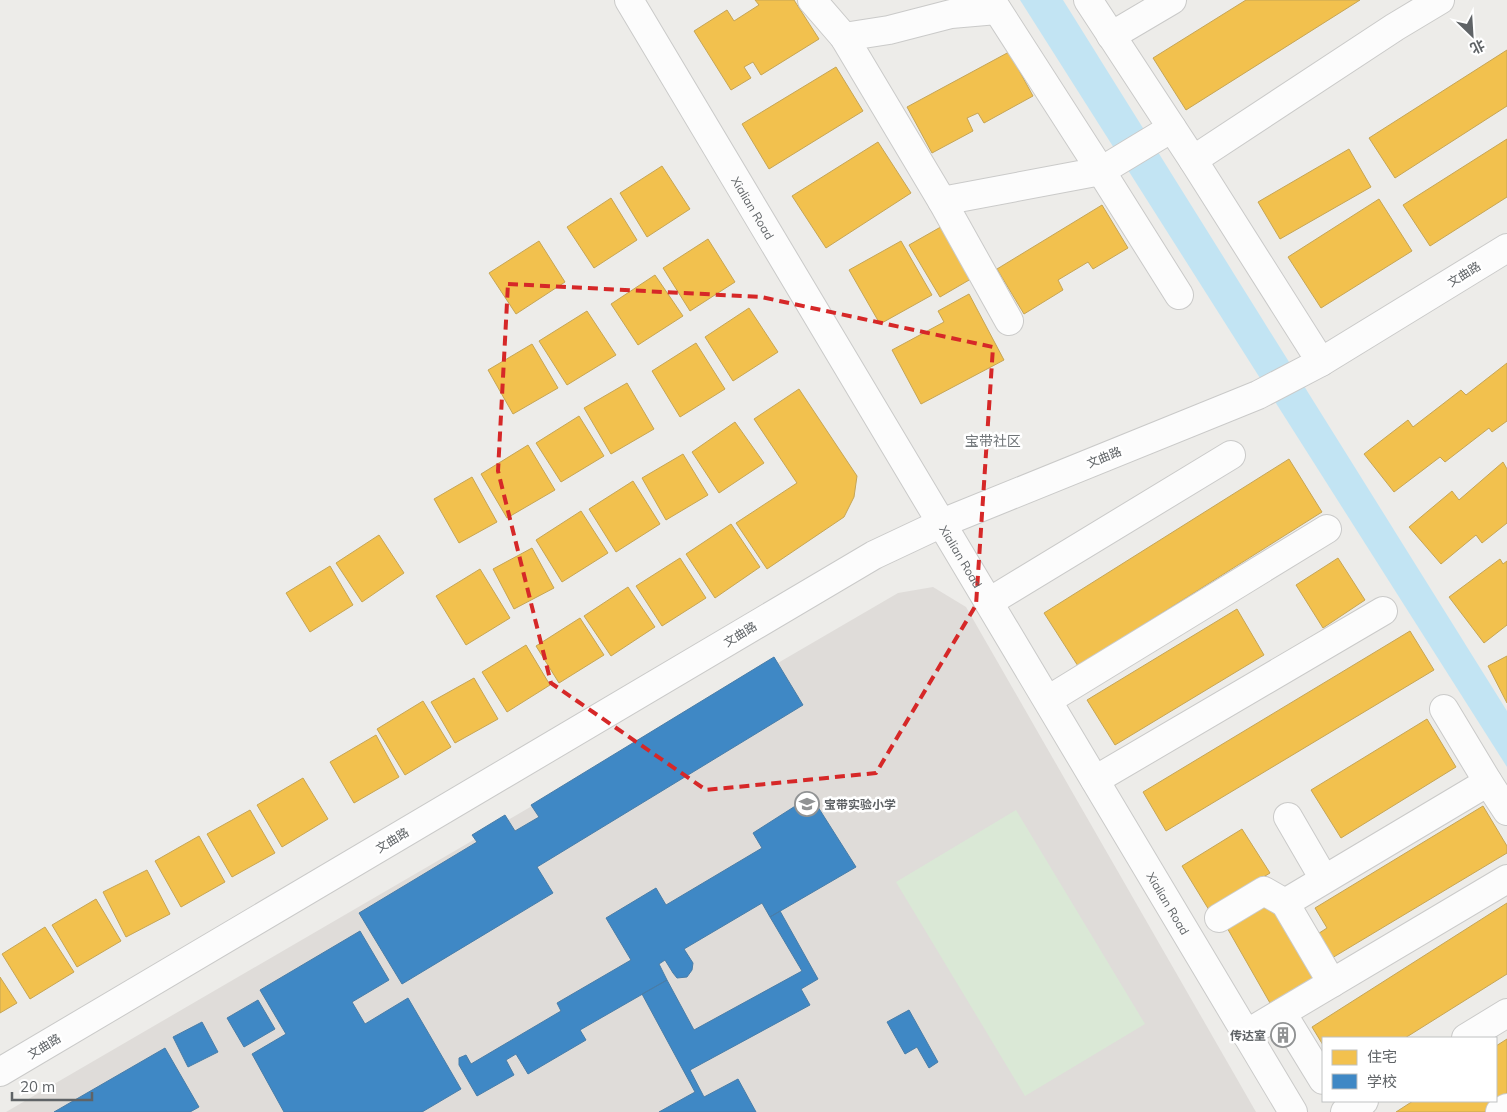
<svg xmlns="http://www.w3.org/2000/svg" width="1507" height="1112" font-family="Mulish,'Noto Sans SC',sans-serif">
<rect width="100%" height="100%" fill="#edece9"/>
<!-- education -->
<path fill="#dfdcd9" d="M 933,587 L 966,607 L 1256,1112 L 6,1112 L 898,593 Z"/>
<!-- green -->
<path fill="#dae8d6" d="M 1016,810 L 1145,1024 L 1025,1096 L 896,882 Z"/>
<!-- water -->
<path fill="#c2e4f3" d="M 1020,0 L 1063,0 L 1507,711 L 1507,767 Z"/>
<!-- homes -->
<path fill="#f2c14e" stroke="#c6a555" d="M 755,0 L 794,0 L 819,39 L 761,75 L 753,62 L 744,67 L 751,78 L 731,90 L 694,31 L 727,10 L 734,21 L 759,5 Z
M 1246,0 L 1360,0 L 1186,110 L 1153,58 Z
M 1507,50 L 1507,106 L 1395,178 L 1369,138 Z
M 1009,52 L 1033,96 L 984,123 L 978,113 L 967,118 L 973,131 L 932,153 L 907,107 Z
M 836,67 L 863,111 L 769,169 L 742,124 Z
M 1507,139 L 1507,197 L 1430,246 L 1403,205 Z
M 878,142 L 911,193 L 826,248 L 792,196 Z
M 1349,149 L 1371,187 L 1280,239 L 1258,202 Z
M 662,166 L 690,209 L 647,237 L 620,193 Z
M 611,198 L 637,240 L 594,268 L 567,227 Z
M 1379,199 L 1412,251 L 1321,308 L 1288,257 Z
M 1102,205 L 1128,248 L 1093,269 L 1088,262 L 1058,280 L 1063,290 L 1024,314 L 997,269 Z
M 946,224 L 976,276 L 940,297 L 909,245 Z
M 708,239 L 735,282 L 690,311 L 663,268 Z
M 539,241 L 565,282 L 516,314 L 489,273 Z
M 901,241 L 932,295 L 880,324 L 849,270 Z
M 655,275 L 683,316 L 638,345 L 611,304 Z
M 969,294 L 1004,360 L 921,404 L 892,350 L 944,322 L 938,311 Z
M 749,308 L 778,352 L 733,381 L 705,337 Z
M 587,311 L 616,355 L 567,385 L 539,341 Z
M 696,343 L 725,389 L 680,417 L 652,371 Z
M 532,344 L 558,388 L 513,414 L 488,370 Z
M 1507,363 L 1507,421 L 1492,432 L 1489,428 L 1445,462 L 1440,457 L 1394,492 L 1364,454 L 1408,420 L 1413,427 L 1461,390 L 1466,395 Z
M 627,383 L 654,429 L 611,454 L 584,408 Z
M 799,389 L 857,476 L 854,497 L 844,517 L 767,569 L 736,523 L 797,483 L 754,419 Z
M 579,416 L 604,456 L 561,482 L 536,443 Z
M 735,422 L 764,463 L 719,493 L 692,452 Z
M 528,445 L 555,490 L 507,518 L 481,474 Z
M 683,454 L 708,495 L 666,520 L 642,478 Z
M 1289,459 L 1322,512 L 1078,666 L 1044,613 Z
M 1503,462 L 1507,469 L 1507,523 L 1482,543 L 1476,535 L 1441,564 L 1409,527 L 1452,491 L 1459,500 Z
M 472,477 L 497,522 L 459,543 L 434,499 Z
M 633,481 L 660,524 L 616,552 L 589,509 Z
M 581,511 L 608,553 L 562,582 L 536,540 Z
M 731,524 L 760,567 L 715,598 L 686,554 Z
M 379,535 L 404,573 L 362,602 L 336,563 Z
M 532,548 L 554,588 L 514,609 L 493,569 Z
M 680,558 L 706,598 L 662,626 L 636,586 Z
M 1338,558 L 1365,600 L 1323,628 L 1296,585 Z
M 1500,559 L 1503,564 L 1507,561 L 1507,625 L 1484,643 L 1449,597 Z
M 330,566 L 353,605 L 310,632 L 286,593 Z
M 480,569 L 510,618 L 466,645 L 436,596 Z
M 628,587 L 655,627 L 611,656 L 584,616 Z
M 1237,609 L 1264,655 L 1115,745 L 1087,700 Z
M 580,618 L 604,655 L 559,683 L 536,646 Z
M 1410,631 L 1434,670 L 1166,831 L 1143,792 Z
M 526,645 L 550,685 L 507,712 L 482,672 Z
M 1507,656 L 1507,703 L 1488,666 Z
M 474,678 L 498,719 L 455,743 L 431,702 Z
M 423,701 L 451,747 L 405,775 L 377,729 Z
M 1427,719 L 1456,767 L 1341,838 L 1311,790 Z
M 376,735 L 399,777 L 354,803 L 330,762 Z
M 303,778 L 328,819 L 282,847 L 257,805 Z
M 1483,806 L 1507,846 L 1507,853 L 1327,961 L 1313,937 L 1327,928 L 1315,908 Z
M 250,810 L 275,853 L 232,877 L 207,834 Z
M 1242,829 L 1270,873 L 1209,910 L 1182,866 Z
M 199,836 L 225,882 L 181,907 L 155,861 Z
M 147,870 L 170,914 L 126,937 L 103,892 Z
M 96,899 L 121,941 L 77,967 L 52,925 Z
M 1272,900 L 1320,984 L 1274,1010 L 1226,926 Z
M 1507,903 L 1507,974 L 1405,1038 L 1323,1038 L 1323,1045 L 1312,1027 Z
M 45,927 L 74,972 L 30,999 L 2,954 Z
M 0,977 L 17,1003 L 0,1013 Z
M 1507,1039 L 1507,1102 L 1492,1112 L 1396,1112 L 1413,1101 L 1496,1101 L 1496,1046 Z"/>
<!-- schools -->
<path fill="#3f88c5" stroke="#497da8" d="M 774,657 L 803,705 L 537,867 L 553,893 L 402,984 L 359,913 L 477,842 L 472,835 L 505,815 L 515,831 L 539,817 L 531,805 Z
M 811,796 L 856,867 L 770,917 L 762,903 L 684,949 L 693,963 L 692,970 L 687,977 L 677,978 L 673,973 L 665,960 L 659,964 L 667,980 L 580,1030 L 586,1040 L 528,1074 L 516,1054 L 506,1060 L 514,1075 L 477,1096 L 459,1065 L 459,1058 L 466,1055 L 471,1064 L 561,1011 L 557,1003 L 631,960 L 606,918 L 656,888 L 666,905 L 762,848 L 753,833 Z
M 780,911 L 818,979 L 801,989 L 810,1005 L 690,1070 L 704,1097 L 738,1079 L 756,1112 L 659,1112 L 695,1092 L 642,994 L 667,980 L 694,1030 L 802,971 L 770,917 Z
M 360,931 L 389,980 L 352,1002 L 365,1024 L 408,998 L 461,1089 L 422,1112 L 284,1112 L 252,1054 L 286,1034 L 260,990 Z
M 258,1000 L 275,1029 L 244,1047 L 227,1018 Z
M 909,1010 L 938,1062 L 929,1068 L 917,1047 L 905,1054 L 887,1022 Z
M 202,1022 L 218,1052 L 188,1067 L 173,1037 Z
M 165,1048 L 199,1107 L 190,1112 L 54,1112 Z"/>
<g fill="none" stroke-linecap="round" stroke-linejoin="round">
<defs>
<g id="minor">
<path id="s1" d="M 629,0 L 1293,1112"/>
<path d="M 812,0 L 844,37 L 942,201 L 1009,321"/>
<path d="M 1088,0 L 1193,160 L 1321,362"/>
<path d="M 1111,36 L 1172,0"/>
<path d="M 844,37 L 889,30 L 951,14 L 997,10"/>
<path d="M 1172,128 L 1101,171 L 1179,295"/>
<path d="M 1193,160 L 1395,27 L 1440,0"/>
<path d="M 942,201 L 1101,171 L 991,0"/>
<path d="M 989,602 L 1231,455"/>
<path d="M 1048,700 L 1327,529"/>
<path d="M 1444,709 L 1488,782"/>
<path d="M 1095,780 L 1383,611"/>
<path d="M 1288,817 L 1324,879"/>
<path d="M 1285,903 L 1488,782 L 1507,811"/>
<path d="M 1219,918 L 1264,891 L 1285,903 L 1332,983"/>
<path d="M 1282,1013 L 1323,1080"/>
<path d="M 1246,1034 L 1507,879"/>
<path d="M 1466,1038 L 1507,1013"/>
<path d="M 0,1072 L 874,555 L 942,523 L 1258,395 L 1321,362 L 1507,248"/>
<path d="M 1345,1112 L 1364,1101"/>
<path d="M 1500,1112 L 1507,1108"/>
</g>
</defs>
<!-- minor casing -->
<use href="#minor" stroke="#cacac9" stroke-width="30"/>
<!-- minor -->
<use href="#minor" stroke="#fcfcfc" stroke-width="28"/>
</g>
<!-- marked area -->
<path fill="none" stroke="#d62828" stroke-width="4" stroke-dasharray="10 6" stroke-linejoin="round" d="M 508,284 L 761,297 L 993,347 L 976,605 L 876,773 L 706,790 L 551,683 L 498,471 Z"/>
<!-- icons -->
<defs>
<symbol id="school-ring" viewBox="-11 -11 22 22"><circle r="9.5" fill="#fff" stroke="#919394" stroke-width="1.5"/><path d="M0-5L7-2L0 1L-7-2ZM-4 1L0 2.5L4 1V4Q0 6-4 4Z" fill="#919394"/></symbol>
<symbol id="building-ring" viewBox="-11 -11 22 22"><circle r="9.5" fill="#fff" stroke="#919394" stroke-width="1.5"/><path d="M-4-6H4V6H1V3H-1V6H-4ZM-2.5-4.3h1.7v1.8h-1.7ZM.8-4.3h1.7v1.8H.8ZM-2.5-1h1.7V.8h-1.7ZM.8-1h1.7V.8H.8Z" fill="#919394"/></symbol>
</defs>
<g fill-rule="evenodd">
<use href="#school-ring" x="793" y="790" width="28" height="28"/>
<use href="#building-ring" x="1269" y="1021" width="28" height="28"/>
</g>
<g text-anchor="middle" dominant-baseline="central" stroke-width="5" stroke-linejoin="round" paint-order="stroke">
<!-- street labels -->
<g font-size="12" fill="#5f6366" stroke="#fff">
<text stroke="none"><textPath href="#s1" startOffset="242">Xialian Road</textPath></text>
<text transform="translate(1464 274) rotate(-32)">文曲路</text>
<text transform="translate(1104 457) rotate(-22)">文曲路</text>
<text stroke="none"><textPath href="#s1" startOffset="648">Xialian Road</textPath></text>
<text transform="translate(740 634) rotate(-31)">文曲路</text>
<text transform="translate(392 840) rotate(-31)">文曲路</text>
<text stroke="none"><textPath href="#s1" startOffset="1052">Xialian Road</textPath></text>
<text transform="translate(44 1046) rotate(-31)">文曲路</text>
</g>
<!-- poi labels -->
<g font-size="12" font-weight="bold" fill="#5f6366" stroke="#fff" text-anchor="start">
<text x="824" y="804">宝带实验小学</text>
<text x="1266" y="1035" text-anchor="end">传达室</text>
</g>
<!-- neighbourhood labels -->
<g font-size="14" fill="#707578" stroke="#fff">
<text x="993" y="441">宝带社区</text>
</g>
</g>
<!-- legend -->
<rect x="1322" y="1037" width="175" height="65" fill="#ffffff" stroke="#bfc1c2"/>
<rect x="1332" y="1050" width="25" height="15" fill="#f2c14e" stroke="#bfc1c2"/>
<text x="1367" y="1062" font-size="15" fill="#5f6366">住宅</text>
<rect x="1332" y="1074" width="25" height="15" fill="#3f88c5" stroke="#bfc1c2"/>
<text x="1367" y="1087" font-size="15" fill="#5f6366">学校</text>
<!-- north arrow -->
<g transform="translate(1472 35) rotate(155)" stroke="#ffffff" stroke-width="4" paint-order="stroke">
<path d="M0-4L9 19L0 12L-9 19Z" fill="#5f6366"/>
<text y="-8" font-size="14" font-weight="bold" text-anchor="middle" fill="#5f6366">北</text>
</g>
<!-- scale -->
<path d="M12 1092v8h80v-8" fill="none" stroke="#5f6366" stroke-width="2.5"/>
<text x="20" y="1092" font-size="15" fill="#5f6366" stroke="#ffffff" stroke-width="4" paint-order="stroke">20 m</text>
</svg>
